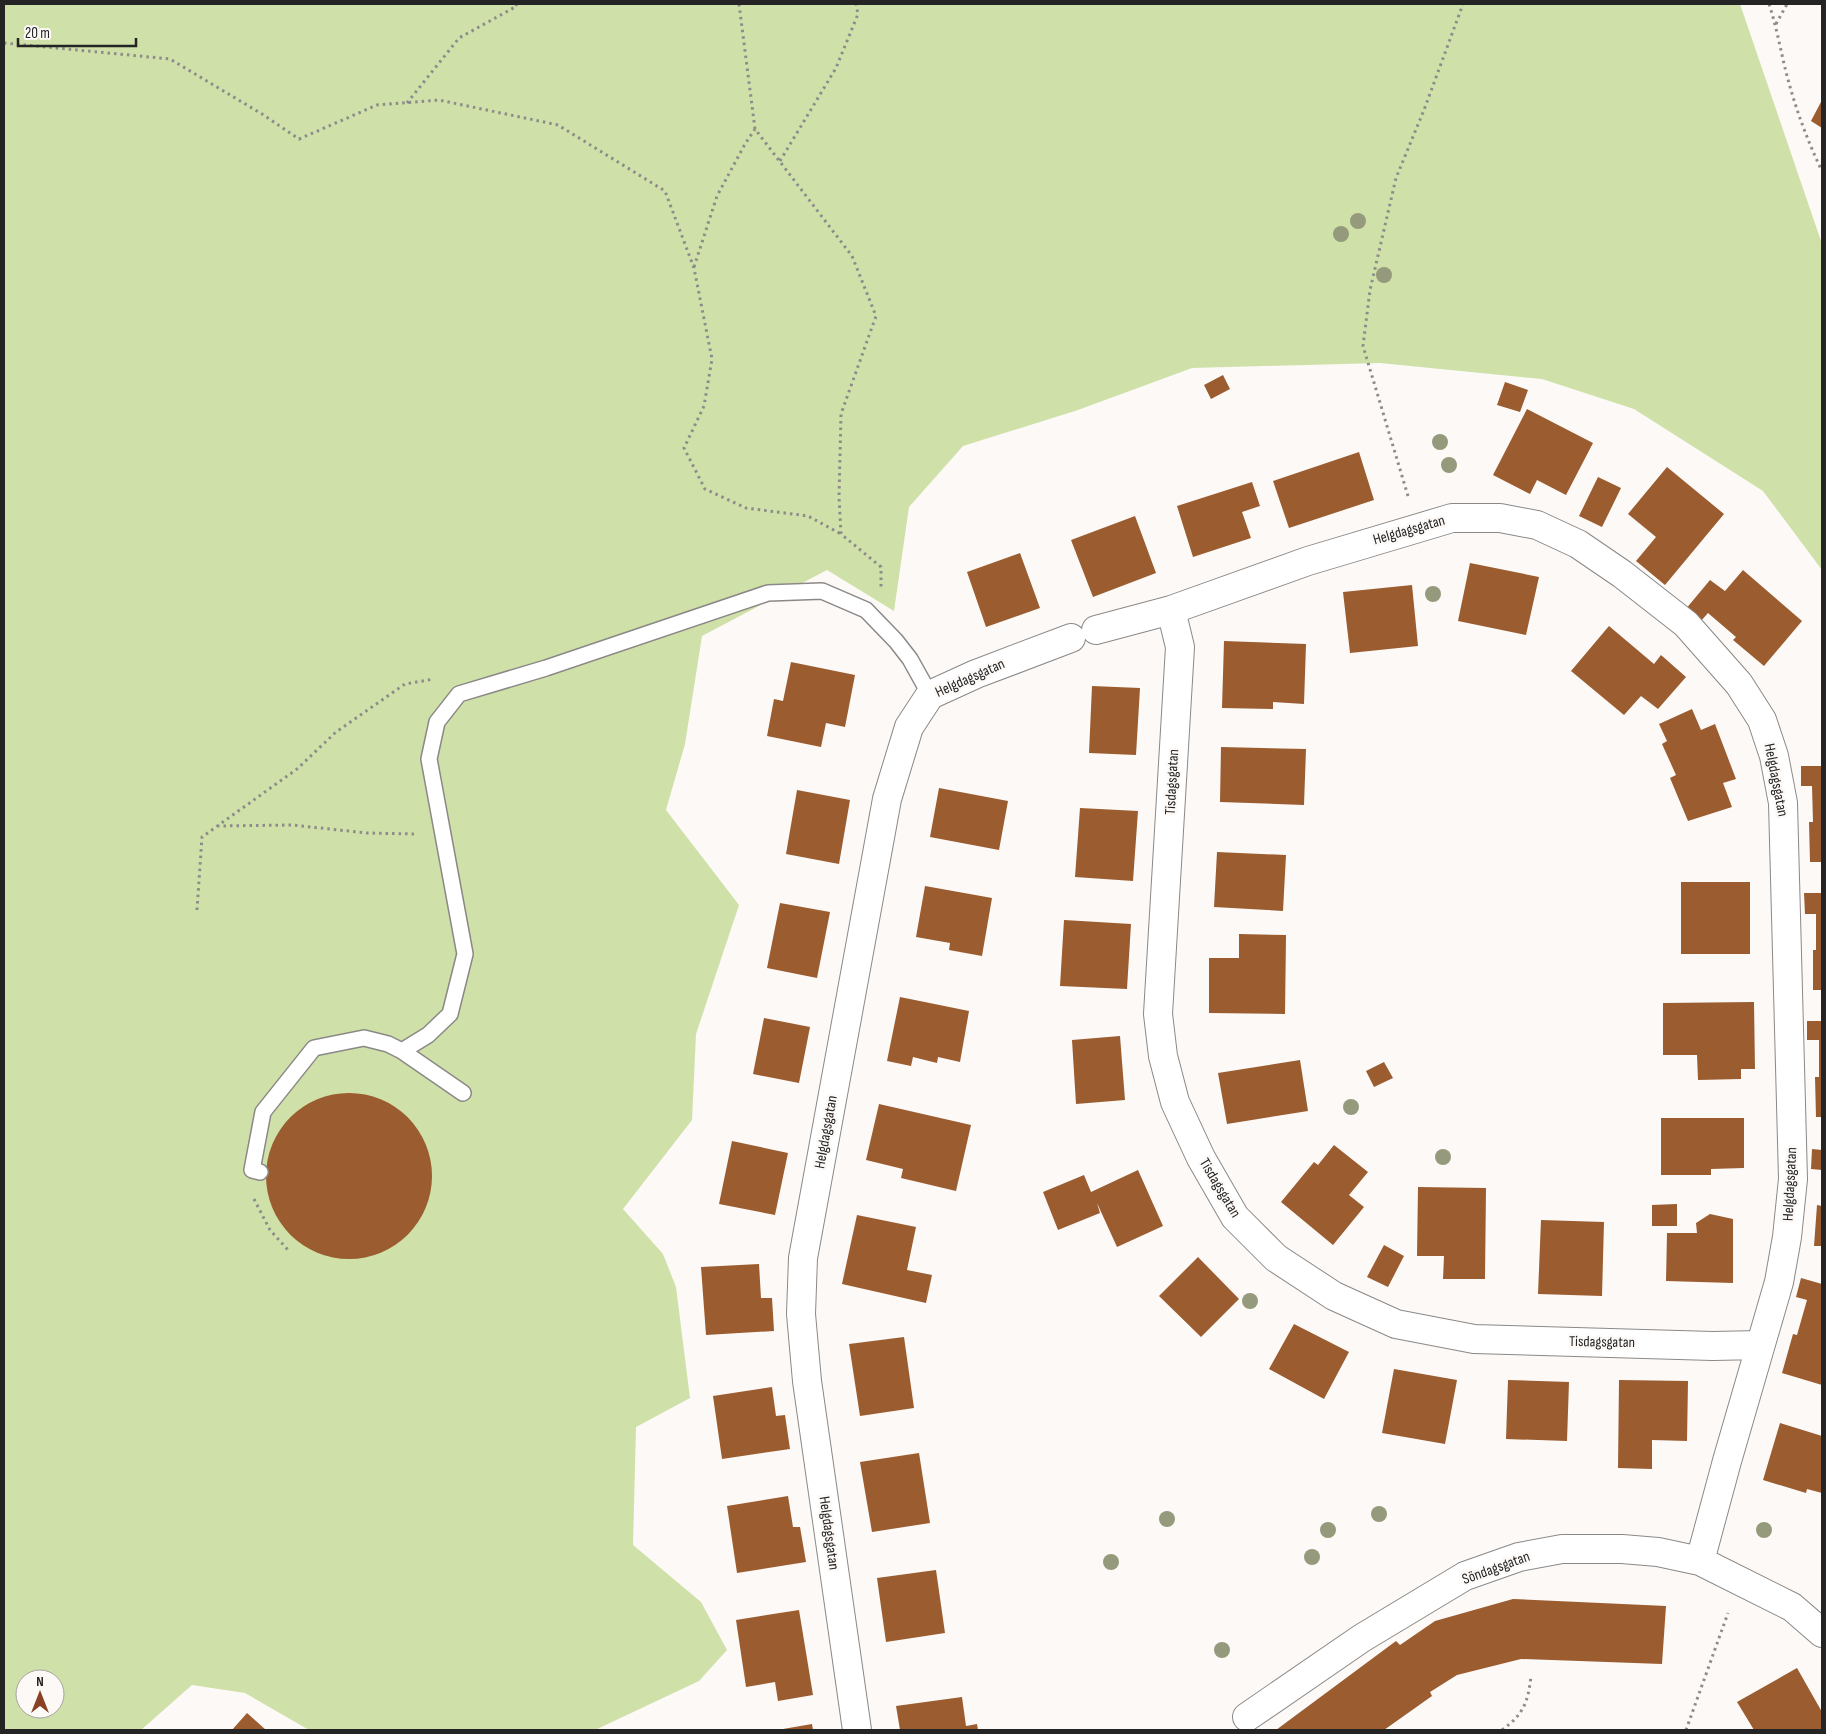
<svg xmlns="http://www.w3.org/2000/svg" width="1826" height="1734" font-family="'Sofia Sans Condensed',sans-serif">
<rect width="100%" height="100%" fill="#fcf9f7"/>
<!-- green -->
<path fill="#cfe1a8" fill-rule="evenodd" d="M 4,4 L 1740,4 L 1822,244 L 1822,570 L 1763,491 L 1634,409 L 1542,379 L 1380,363 L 1192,368 L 1078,410 L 963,446 L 909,507 L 894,611 L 827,570 L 702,636 L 685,744 L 666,810 L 739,905 L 696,1034 L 692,1120 L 623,1209 L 663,1254 L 676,1287 L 690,1398 L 636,1427 L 633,1545 L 701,1602 L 727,1650 L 699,1681 L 595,1730 L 309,1730 L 245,1693 L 192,1685 L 141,1730 L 4,1730 ZM 25,1679 L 55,1679 L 55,1709 L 25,1709 Z"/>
<!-- building -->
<path fill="#9b5c30" d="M 1822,100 L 1822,128 L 1811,121 Z
M 1223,375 L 1230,389 L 1211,399 L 1204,385 Z
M 1505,382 L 1528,390 L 1520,412 L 1497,405 Z
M 1527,409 L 1593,443 L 1566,495 L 1537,480 L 1530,494 L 1493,475 Z
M 1359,452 L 1374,500 L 1289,528 L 1273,481 Z
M 1667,467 L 1724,514 L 1665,585 L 1636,561 L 1656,537 L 1628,514 Z
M 1598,477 L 1621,488 L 1602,527 L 1579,516 Z
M 1252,482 L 1260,506 L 1242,512 L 1251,538 L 1193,557 L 1177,506 Z
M 1135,516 L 1156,573 L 1093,597 L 1071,540 Z
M 1020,553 L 1040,608 L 986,627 L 967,572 Z
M 1470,563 L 1539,577 L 1526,635 L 1458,621 Z
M 1743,570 L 1802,621 L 1764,666 L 1733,640 L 1736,637 L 1708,613 L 1700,622 L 1685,610 L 1710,580 L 1725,591 Z
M 1412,585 L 1418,646 L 1350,653 L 1343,592 Z
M 1609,626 L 1654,664 L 1661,655 L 1686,677 L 1658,709 L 1641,696 L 1624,715 L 1571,671 Z
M 1224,641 L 1306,644 L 1304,704 L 1273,702 L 1273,709 L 1222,708 Z
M 791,662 L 855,675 L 845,727 L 826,723 L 821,747 L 767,736 L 774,699 L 783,701 Z
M 1092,686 L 1140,688 L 1136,755 L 1089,753 Z
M 1692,709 L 1701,730 L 1715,724 L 1736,779 L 1723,783 L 1732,807 L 1688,821 L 1670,778 L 1676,775 L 1662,744 L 1667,741 L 1659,724 Z
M 1221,747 L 1306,749 L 1304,805 L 1220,802 Z
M 1801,766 L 1822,766 L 1822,862 L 1810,862 L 1809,822 L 1813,822 L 1812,786 L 1801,786 Z
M 939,788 L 1008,801 L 999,850 L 930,837 Z
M 797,790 L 850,800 L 839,864 L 786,854 Z
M 1080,808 L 1138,811 L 1133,881 L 1075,877 Z
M 1217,852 L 1286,855 L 1283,911 L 1214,907 Z
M 1681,882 L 1750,882 L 1750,954 L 1681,954 Z
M 925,886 L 992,898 L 982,956 L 949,950 L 950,943 L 916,937 Z
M 1804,893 L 1822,893 L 1822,990 L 1813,990 L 1813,950 L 1816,950 L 1816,914 L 1805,914 Z
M 780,903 L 830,912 L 817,978 L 767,968 Z
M 1064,920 L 1131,924 L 1127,989 L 1060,986 Z
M 1239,934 L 1286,935 L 1285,1014 L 1209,1013 L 1209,958 L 1239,958 Z
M 900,997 L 969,1011 L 960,1062 L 938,1057 L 937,1063 L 913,1057 L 911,1066 L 887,1061 Z
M 1754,1002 L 1755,1069 L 1741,1069 L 1741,1079 L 1698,1080 L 1697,1055 L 1663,1055 L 1663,1003 Z
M 764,1018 L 810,1027 L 799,1083 L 753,1074 Z
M 1807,1021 L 1822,1021 L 1822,1117 L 1816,1117 L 1815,1077 L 1819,1077 L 1819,1040 L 1807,1040 Z
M 1120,1036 L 1125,1100 L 1076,1104 L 1072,1040 Z
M 1300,1060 L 1308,1111 L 1227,1124 L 1218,1073 Z
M 1384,1062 L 1393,1078 L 1374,1087 L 1366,1071 Z
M266 1176a83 83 0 1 1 166 0a83 83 0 1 1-166 0Z
M 879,1104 L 971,1125 L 956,1191 L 901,1178 L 903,1169 L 866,1160 Z
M 1661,1118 L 1744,1118 L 1744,1168 L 1711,1169 L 1711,1175 L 1661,1175 Z
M 732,1141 L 788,1153 L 775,1215 L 719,1204 Z
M 1334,1145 L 1368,1172 L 1349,1195 L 1364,1207 L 1333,1245 L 1281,1202 L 1314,1162 L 1318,1165 Z
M 1812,1149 L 1822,1150 L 1822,1170 L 1811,1169 Z
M 1138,1170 L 1163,1226 L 1117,1247 L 1097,1203 L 1100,1213 L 1058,1230 L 1043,1192 L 1084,1175 L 1091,1192 Z
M 1418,1187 L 1486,1188 L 1485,1279 L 1443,1279 L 1444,1256 L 1417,1256 Z
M 1677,1204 L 1677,1226 L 1652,1226 L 1652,1205 Z
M 1817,1205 L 1822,1206 L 1822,1246 L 1814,1246 Z
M 1710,1214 L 1733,1219 L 1733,1283 L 1666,1281 L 1667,1233 L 1697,1233 L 1696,1223 Z
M 857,1215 L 916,1227 L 907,1270 L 932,1275 L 926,1303 L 842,1284 Z
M 1541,1220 L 1604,1222 L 1602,1296 L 1538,1294 Z
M 1384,1245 L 1404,1256 L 1388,1287 L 1367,1277 Z
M 1198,1257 L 1239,1299 L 1201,1337 L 1159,1296 Z
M 759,1264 L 761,1298 L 772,1298 L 774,1331 L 706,1335 L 701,1267 Z
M 1801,1278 L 1822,1284 L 1822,1385 L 1782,1373 L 1793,1334 L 1797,1335 L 1807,1300 L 1796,1297 Z
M 1294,1324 L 1349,1352 L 1324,1399 L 1269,1369 Z
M 904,1337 L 914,1408 L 860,1416 L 849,1344 Z
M 1394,1369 L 1457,1380 L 1445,1444 L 1382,1433 Z
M 1508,1380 L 1569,1382 L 1567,1441 L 1506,1439 Z
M 1619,1380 L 1688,1381 L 1687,1441 L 1652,1440 L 1652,1469 L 1618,1468 Z
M 772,1387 L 776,1416 L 785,1415 L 790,1449 L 722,1459 L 713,1396 Z
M 1780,1423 L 1822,1436 L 1822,1493 L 1807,1489 L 1806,1493 L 1763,1480 Z
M 919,1453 L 930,1523 L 872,1532 L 860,1462 Z
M 788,1496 L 793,1527 L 800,1527 L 806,1562 L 737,1573 L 727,1506 Z
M 936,1570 L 945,1633 L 886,1642 L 877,1578 Z
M 1513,1599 L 1666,1606 L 1662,1664 L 1521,1659 L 1457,1675 L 1430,1692 L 1432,1696 L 1384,1730 L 1276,1730 L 1396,1641 L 1400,1645 L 1435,1621 Z
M 799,1610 L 813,1695 L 778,1701 L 775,1682 L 746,1687 L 736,1620 Z
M 1797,1668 L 1822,1712 L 1822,1730 L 1754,1730 L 1737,1702 Z
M 962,1697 L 966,1726 L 977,1724 L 978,1730 L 900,1730 L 896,1706 Z
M 247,1713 L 266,1730 L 232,1730 Z
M 812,1724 L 813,1730 L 783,1730 L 783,1729 Z"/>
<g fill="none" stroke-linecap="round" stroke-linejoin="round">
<defs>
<path id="lane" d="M 402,1051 L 428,1035 L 450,1014 L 465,954 L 429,759 L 437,722 L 459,694 L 546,668 L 768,593 L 822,591 L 866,610 L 896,641 L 910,659 L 930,695
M 260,1172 L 252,1170 L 263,1112 L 314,1048 L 364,1038 L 388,1044 L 402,1051 L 463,1093"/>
<path id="street" d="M 1171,610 L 1180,647 L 1158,1014 L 1163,1056 L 1175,1102 L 1201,1158 L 1235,1217 L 1276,1258 L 1334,1296 L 1396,1324 L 1474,1339 L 1713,1346 L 1760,1345
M 1096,630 L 1171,610 L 1308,561 L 1452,518 L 1500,518 L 1537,525 L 1578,544 L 1622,574 L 1686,624 L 1739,684 L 1762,720 L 1774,756 L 1783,803 L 1793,1179 L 1787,1237 L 1779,1282 L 1727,1461 L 1700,1561
M 1247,1717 L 1362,1638 L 1465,1576 L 1519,1557 L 1562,1549 L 1622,1549 L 1658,1552 L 1700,1561 L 1792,1607 L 1822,1633
M 857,1730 L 807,1381 L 801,1314 L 803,1258 L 887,799 L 909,727 L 930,695 L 976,674 L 1071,638"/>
</defs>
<!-- lane casing -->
<use href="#lane" stroke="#8b8987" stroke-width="18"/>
<!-- street casing -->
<use href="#street" stroke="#8b8987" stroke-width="30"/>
<!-- path -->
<path stroke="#8e8c8b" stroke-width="3" stroke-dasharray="2.5 4" stroke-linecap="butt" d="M 739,4 L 755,129 L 852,256 L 876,316 L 841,414 L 839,497 L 841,534 L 881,567 L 881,587
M 1769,4 C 1776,25 1780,47 1785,68 C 1794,104 1806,138 1822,171
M 1776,24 L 1787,4
M 4,43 L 170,59 L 262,114 L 299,139 L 377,105 L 439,100 L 558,125 L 665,191 L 694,268 L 712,359 L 704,406 L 684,448 L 705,489 L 746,508 L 808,516 L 841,534
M 407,103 L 459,38 L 517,6 L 516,4
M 780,161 L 836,68 L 858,14 L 856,4
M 694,267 L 717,196 L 745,144 L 755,129
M 1408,496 L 1363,346 L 1370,290 L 1396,178 L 1424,110 L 1463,4
M 217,826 L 292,825 L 367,833 L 414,834
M 197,910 L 202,837 L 297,769 L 336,732 L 405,684 L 434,679
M 254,1199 L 270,1230 L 288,1250
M 1502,1730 C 1524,1714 1528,1702 1531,1676
M 1686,1730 L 1728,1613"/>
<!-- lane -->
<use href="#lane" stroke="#fff" stroke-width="15"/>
<!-- street -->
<use href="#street" stroke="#fff" stroke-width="28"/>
</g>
<!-- trees -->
<g fill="#949a7b">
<circle cx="1358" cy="221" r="8"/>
<circle cx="1341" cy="234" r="8"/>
<circle cx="1384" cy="275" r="8"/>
<circle cx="1440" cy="442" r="8"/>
<circle cx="1449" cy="465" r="8"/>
<circle cx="1433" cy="594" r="8"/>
<circle cx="1351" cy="1107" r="8"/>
<circle cx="1443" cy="1157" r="8"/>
<circle cx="1250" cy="1301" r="8"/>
<circle cx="1379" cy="1514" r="8"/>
<circle cx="1167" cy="1519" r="8"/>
<circle cx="1328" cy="1530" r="8"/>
<circle cx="1764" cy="1530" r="8"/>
<circle cx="1312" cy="1557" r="8"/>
<circle cx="1111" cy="1562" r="8"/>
<circle cx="1222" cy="1650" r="8"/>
</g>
<g text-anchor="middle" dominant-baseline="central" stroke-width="5" stroke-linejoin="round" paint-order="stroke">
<!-- street labels -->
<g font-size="15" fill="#252424" stroke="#fcf9f7">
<text transform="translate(1409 530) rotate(-16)">Helgdagsgatan</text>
<text transform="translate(970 678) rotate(-24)">Helgdagsgatan</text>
<text transform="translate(1776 780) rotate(79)">Helgdagsgatan</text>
<text transform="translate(1172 782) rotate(-87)">Tisdagsgatan</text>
<text transform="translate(826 1132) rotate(-80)">Helgdagsgatan</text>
<text transform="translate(1790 1184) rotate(-87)">Helgdagsgatan</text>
<text transform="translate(1220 1188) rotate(59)">Tisdagsgatan</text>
<text transform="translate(1602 1342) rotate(1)">Tisdagsgatan</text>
<text transform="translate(829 1533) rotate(82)">Helgdagsgatan</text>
<text transform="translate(1496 1568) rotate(-20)">Söndagsgatan</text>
</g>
</g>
<!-- border -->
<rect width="1826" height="1734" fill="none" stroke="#252424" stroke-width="10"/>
<!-- north arrow -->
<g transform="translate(40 1694)"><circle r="24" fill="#fcf9f7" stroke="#a6a4a3"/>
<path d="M0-4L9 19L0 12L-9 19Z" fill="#894023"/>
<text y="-8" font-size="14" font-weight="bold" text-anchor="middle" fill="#252424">N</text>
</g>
<!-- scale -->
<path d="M18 38v8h118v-8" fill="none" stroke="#252424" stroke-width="2.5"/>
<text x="25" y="38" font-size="15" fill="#252424" stroke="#fcf9f7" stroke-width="4" paint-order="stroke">20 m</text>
</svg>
